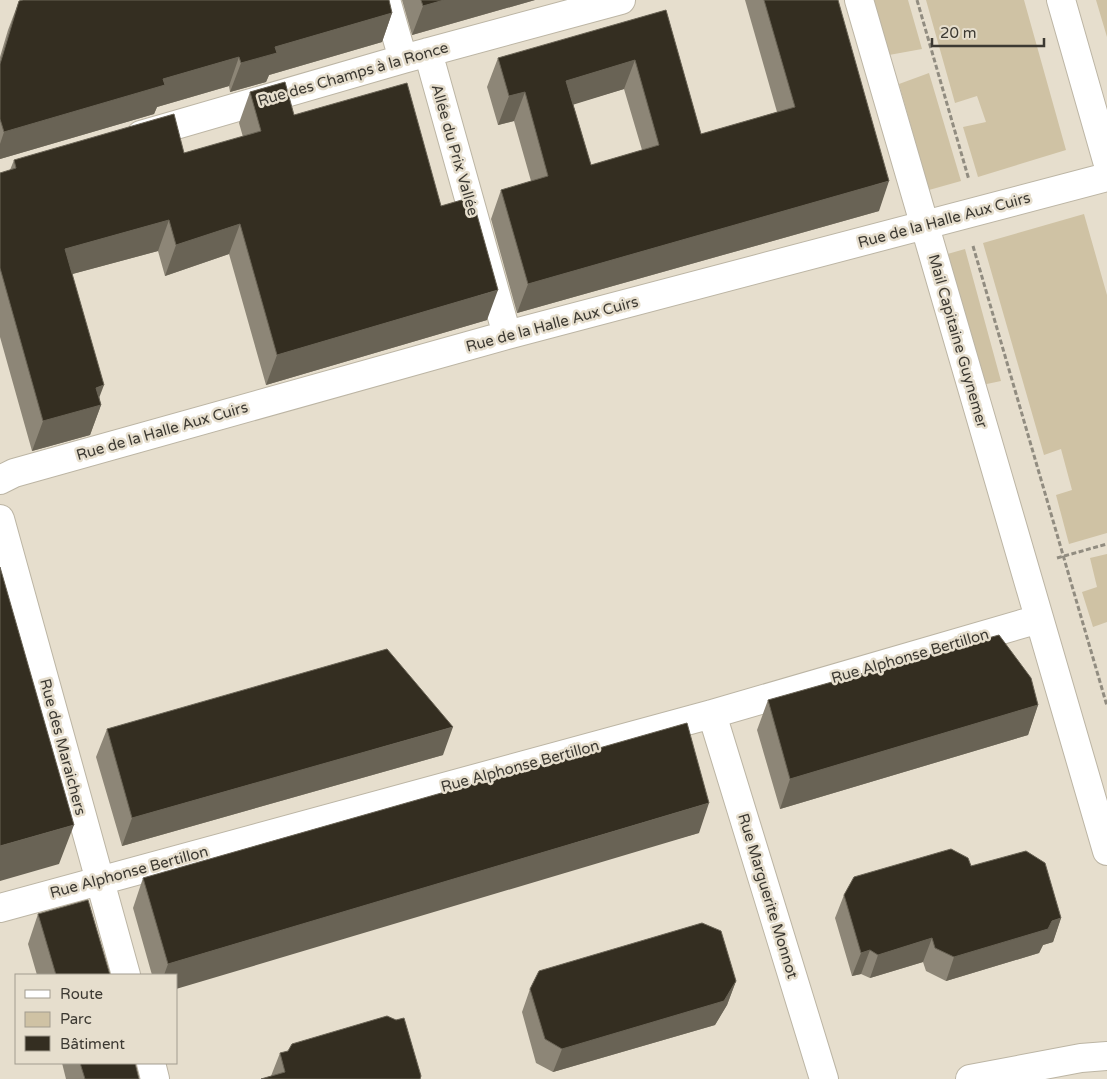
<svg xmlns="http://www.w3.org/2000/svg" width="1107" height="1079" font-family="'Varela Round',sans-serif">
<rect width="100%" height="100%" fill="#e6decd"/>
<!-- green -->
<path fill="#cfc2a4" d="M 872,0 L 908,0 L 922,49 L 889,55 Z
M 926,0 L 1024,0 L 1066,150 L 978,177 L 963,127 L 986,122 L 977,96 L 955,103 Z
M 1096,0 L 1107,0 L 1107,37 Z
M 929,73 L 961,181 L 929,190 L 899,84 Z
M 1084,214 L 1107,295 L 1107,533 L 1069,544 L 1056,495 L 1072,490 L 1061,449 L 1044,455 L 983,243 Z
M 965,249 L 1001,381 L 982,385 L 944,255 Z
M 1107,554 L 1107,622 L 1093,627 L 1082,592 L 1097,587 L 1090,558 Z"/>
<g fill="none" stroke-linecap="round" stroke-linejoin="round">
<defs>
<path id="minor" d="M 386,0 L 403,59
M 859,0 L 1107,851
M 1061,0 L 1107,161
M 428,52 L 507,335
M 141,135 L 403,59 L 621,0
M 0,480 L 14,473 L 507,335 L 1107,177
M 0,519 L 126,975
M 712,714 L 824,1079
M 0,908 L 712,714 L 1039,619
M 151,1063 L 155,1079"/>
<path id="tertiary" d="M 970,1079 L 1081,1058 L 1107,1056"/>
</defs>
<!-- minor casing -->
<use href="#minor" stroke="#bcb5a4" stroke-width="30"/>
<!-- tertiary casing -->
<use href="#tertiary" stroke="#bcb5a4" stroke-width="30"/>
<!-- path -->
<path stroke="#918c80" stroke-width="3" stroke-dasharray="5 2.5" stroke-linecap="butt" d="M 917,0 L 969,180
M 973,246 L 1107,706
M 1057,558 L 1107,544"/>
<!-- minor -->
<use href="#minor" stroke="#fff" stroke-width="28"/>
<!-- tertiary -->
<use href="#tertiary" stroke="#fff" stroke-width="28"/>
</g>
<!-- wall -->
<path fill="#8d8677" fill-rule="evenodd" d="M 402,0 L 535,0 L 412,35 Z
M 745,0 L 838,0 L 879,211 L 517,313 L 491,219 L 501,190 L 531,181 L 514,121 L 498,125 L 487,87 L 498,58 L 666,10 L 701,134 L 777,112 ZM 624,89 L 642,150 L 591,165 L 573,104 Z
M 19,1 L 392,13 L 382,42 L 269,75 L 266,82 L 230,92 L 229,86 L 157,107 L 154,114 L 0,159 L 0,57 L 8,30 Z
M 250,92 L 294,115 L 441,206 L 487,320 L 266,385 L 229,254 L 165,276 L 158,251 L 72,274 L 101,405 L 90,435 L 32,451 L 0,337 L 0,173 L 10,170 L 14,160 L 184,153 L 243,137 L 239,123 Z
M 768,700 L 1038,705 L 1028,735 L 780,809 L 757,730 Z
M 107,729 L 443,755 L 122,846 L 96,757 Z
M 699,833 L 176,975 L 152,975 L 133,908 L 143,878 Z
M 971,866 L 1061,918 L 1053,942 L 1043,945 L 1039,953 L 946,981 L 926,971 L 923,962 L 870,978 L 861,974 L 852,976 L 835,918 L 844,895 Z
M 38,914 L 110,975 L 37,975 L 28,944 Z
M 736,981 L 727,1005 L 715,1025 L 553,1072 L 536,1063 L 522,1012 L 530,989 Z
M 280,1053 L 421,1076 L 420,1079 L 261,1079 L 271,1076 Z
M 62,1063 L 135,1063 L 139,1079 L 66,1079 Z"/>
<!-- shaded-wall -->
<path fill="#696355" d="M 444,0 L 535,0 L 412,35 L 423,6 Z
M 392,13 L 382,42 L 269,75 L 266,82 L 230,92 L 241,63 L 275,47 Z
M 239,57 L 229,86 L 157,107 L 154,114 L 0,159 L 0,144 L 4,132 L 163,79 Z
M 635,60 L 624,89 L 556,110 L 566,81 Z
M 525,92 L 514,121 L 498,125 L 509,96 Z
M 889,181 L 879,211 L 517,313 L 528,284 Z
M 169,220 L 158,251 L 54,279 L 65,249 Z
M 240,224 L 229,254 L 165,276 L 176,245 Z
M 498,290 L 487,320 L 266,385 L 277,355 Z
M 104,385 L 96,406 L 101,405 L 90,435 L 32,451 L 43,421 L 96,388 Z
M 1038,705 L 1028,735 L 780,809 L 790,779 Z
M 453,727 L 443,755 L 122,846 L 132,818 Z
M 709,803 L 699,833 L 176,989 L 176,975 L 164,975 L 168,964 Z
M 74,825 L 59,864 L 0,881 L 0,846 Z
M 1061,918 L 1053,942 L 1043,945 L 1039,953 L 946,981 L 954,957 Z
M 932,938 L 923,962 L 870,978 L 878,955 Z
M 870,950 L 861,974 L 852,976 L 861,953 Z
M 736,981 L 727,1005 L 715,1025 L 553,1072 L 562,1049 Z"/>
<!-- building -->
<path fill="#342e21" stroke="#696355" fill-rule="evenodd" d="M 23,0 L 389,0 L 392,13 L 275,47 L 277,53 L 241,63 L 239,57 L 163,79 L 165,85 L 4,132 L 0,119 L 0,64 L 19,1 Z
M 421,0 L 444,0 L 423,6 Z
M 764,0 L 838,0 L 889,181 L 528,284 L 501,190 L 548,176 L 525,92 L 509,96 L 498,58 L 666,10 L 701,134 L 795,107 ZM 635,60 L 659,145 L 591,165 L 566,81 Z
M 285,82 L 294,115 L 407,83 L 441,206 L 472,197 L 498,290 L 277,355 L 240,224 L 176,245 L 169,220 L 65,249 L 104,385 L 96,388 L 101,405 L 43,421 L 0,268 L 0,173 L 16,168 L 14,160 L 174,114 L 184,153 L 261,131 L 250,92 Z
M 0,567 L 74,825 L 0,846 Z
M 999,635 L 1031,678 L 1038,705 L 790,779 L 768,700 Z
M 387,649 L 453,727 L 132,818 L 107,729 Z
M 687,723 L 709,803 L 168,964 L 143,878 Z
M 951,849 L 968,858 L 971,866 L 1026,851 L 1045,863 L 1061,918 L 1052,921 L 1048,929 L 954,957 L 935,948 L 932,938 L 878,955 L 870,950 L 861,953 L 844,895 L 854,877 Z
M 88,900 L 110,975 L 56,975 L 38,914 Z
M 702,923 L 721,931 L 736,981 L 724,1001 L 562,1049 L 545,1039 L 530,989 L 539,971 Z
M 387,1016 L 396,1020 L 404,1018 L 421,1076 L 420,1079 L 261,1079 L 285,1072 L 280,1053 L 288,1051 L 292,1044 Z
M 80,1063 L 135,1063 L 139,1079 L 85,1079 Z"/>
<g text-anchor="middle" dominant-baseline="central" stroke-width="5" stroke-linejoin="round" paint-order="stroke">
<!-- street labels -->
<g font-size="15" fill="#3c3932" stroke="#e6decd">
<text transform="translate(353 74) rotate(-16)">Rue des Champs à la Ronce</text>
<text transform="translate(455 150) rotate(74)">Allée du Prix Vallée</text>
<text transform="translate(944 220) rotate(-15)">Rue de la Halle Aux Cuirs</text>
<text transform="translate(552 324) rotate(-15)">Rue de la Halle Aux Cuirs</text>
<text transform="translate(958 341) rotate(74)">Mail Capitaine Guynemer</text>
<text transform="translate(162 431) rotate(-16)">Rue de la Halle Aux Cuirs</text>
<text transform="translate(910 656) rotate(-16)">Rue Alphonse Bertillon</text>
<text transform="translate(63 747) rotate(75)">Rue des Maraichers</text>
<text transform="translate(520 766) rotate(-15)">Rue Alphonse Bertillon</text>
<text transform="translate(129 872) rotate(-15)">Rue Alphonse Bertillon</text>
<text transform="translate(768 896) rotate(73)">Rue Marguerite Monnot</text>
</g>
</g>
<!-- legend -->
<rect x="15" y="974" width="162" height="90" fill="#e6decd" stroke="#a29c8f"/>
<rect x="25" y="990" width="25" height="8" fill="#ffffff" stroke="#a29c8f"/>
<text x="60" y="999" font-size="15" fill="#3c3932">Route</text>
<rect x="25" y="1012" width="25" height="15" fill="#cfc2a4" stroke="#a29c8f"/>
<text x="60" y="1024" font-size="15" fill="#3c3932">Parc</text>
<rect x="25" y="1036" width="25" height="15" fill="#342e21" stroke="#a29c8f"/>
<text x="60" y="1049" font-size="15" fill="#3c3932">Bâtiment</text>
<!-- scale -->
<path d="M932 38v8h112v-8" fill="none" stroke="#3c3932" stroke-width="2.5"/>
<text x="940" y="38" font-size="15" fill="#3c3932" stroke="#e6decd" stroke-width="4" paint-order="stroke">20 m</text>
</svg>
